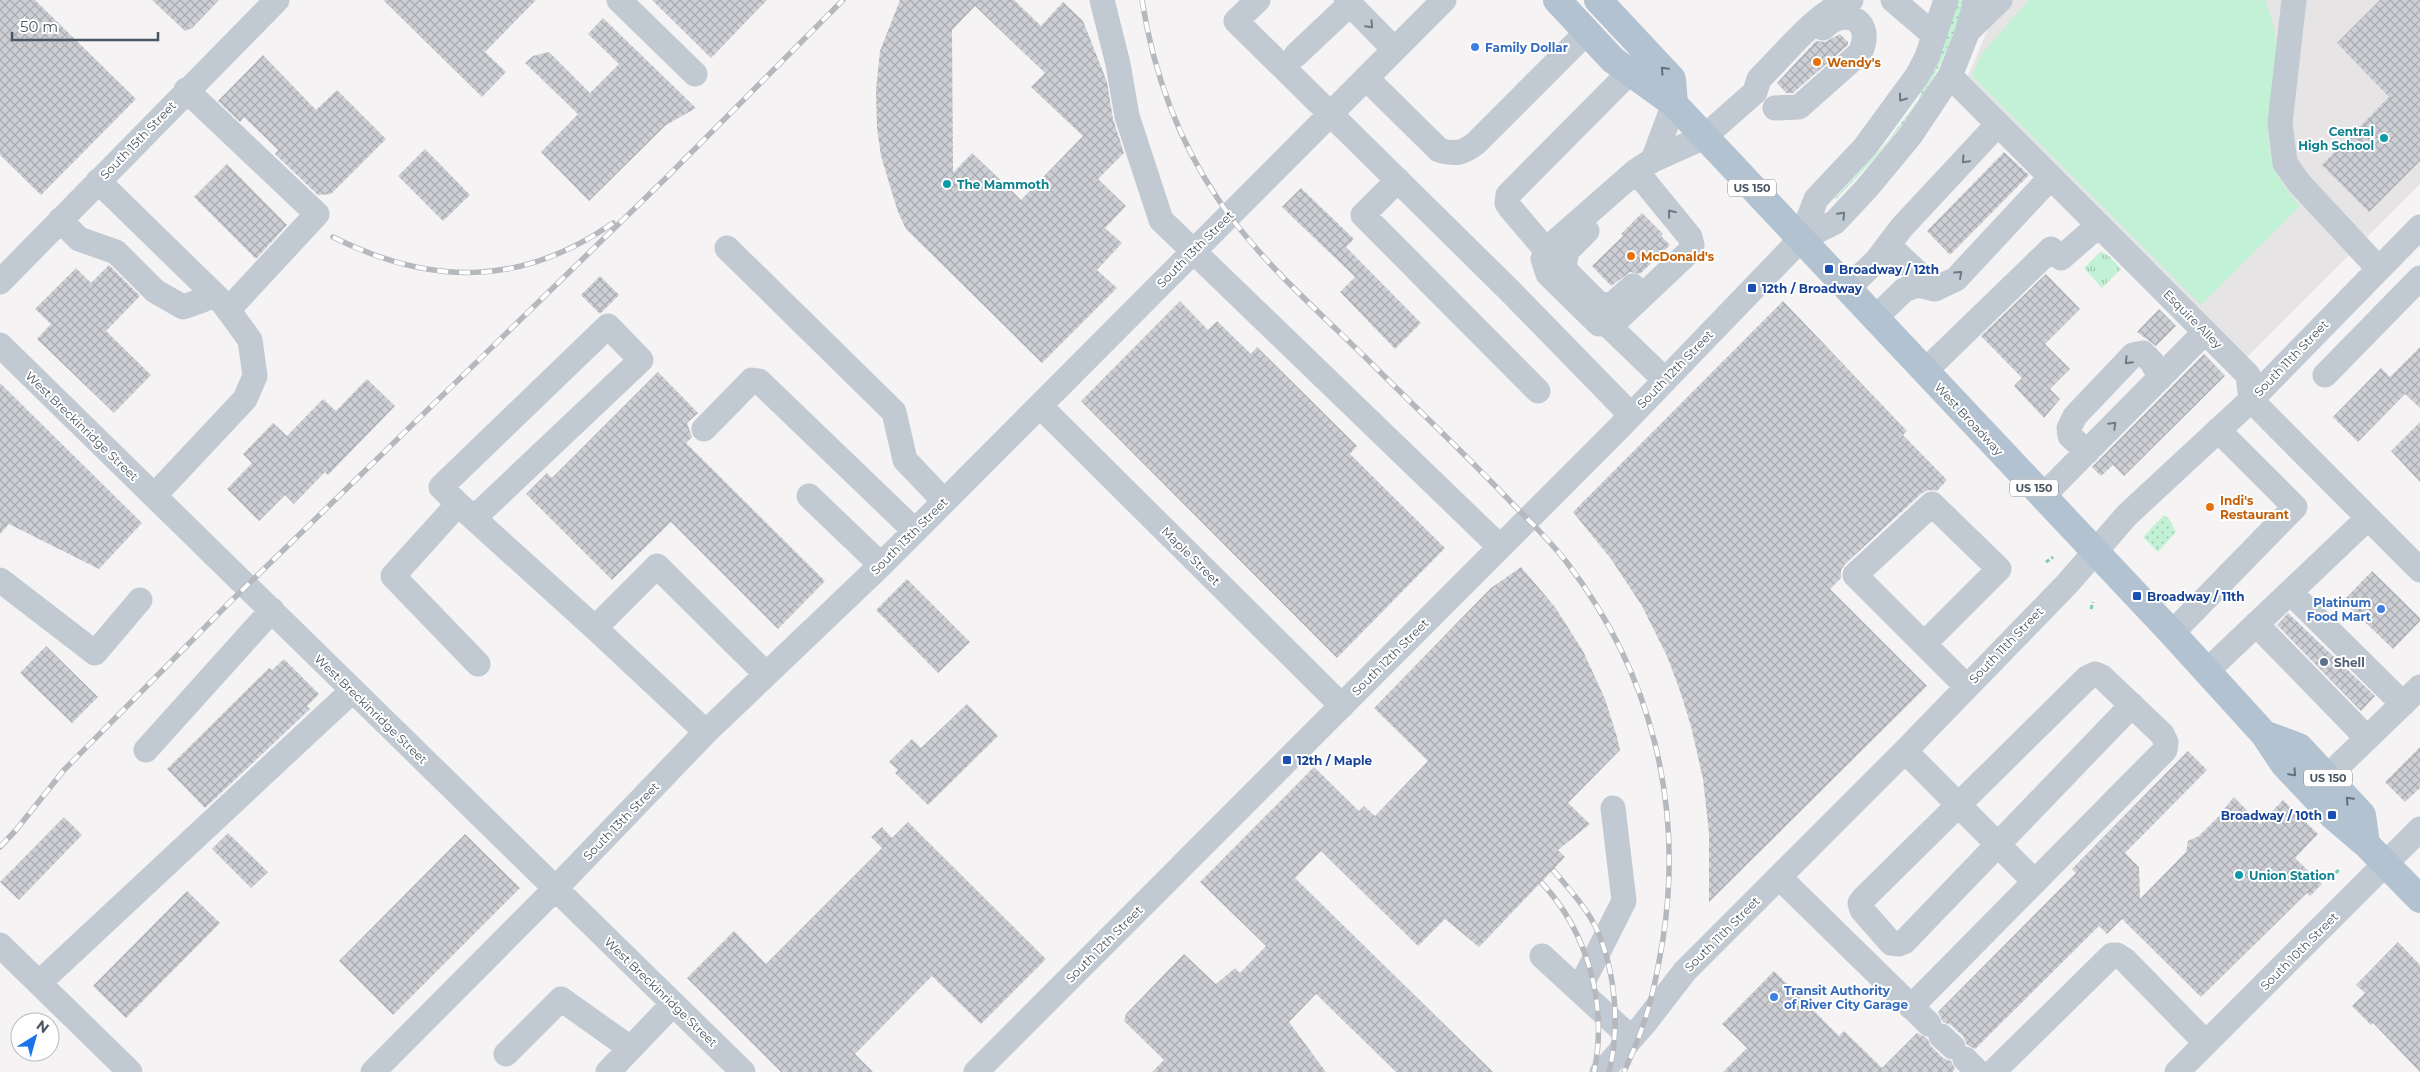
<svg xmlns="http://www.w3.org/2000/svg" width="2420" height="1072" font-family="Montserrat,sans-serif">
<defs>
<pattern id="grass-dots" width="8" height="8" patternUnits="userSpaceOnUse" patternTransform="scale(1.25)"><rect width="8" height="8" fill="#c3f1d5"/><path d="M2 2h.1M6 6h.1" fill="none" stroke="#a0c6b0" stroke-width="1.8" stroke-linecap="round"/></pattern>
<pattern id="park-tufts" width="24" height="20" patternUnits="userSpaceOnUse" patternTransform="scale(1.25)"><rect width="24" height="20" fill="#c3f1d5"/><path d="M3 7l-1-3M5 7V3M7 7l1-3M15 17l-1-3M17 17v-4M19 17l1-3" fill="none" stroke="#a0c6b0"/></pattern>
<pattern id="building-cross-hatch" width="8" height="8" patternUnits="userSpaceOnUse" patternTransform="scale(1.25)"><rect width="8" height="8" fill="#cdcfd5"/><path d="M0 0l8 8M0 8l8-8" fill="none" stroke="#a8abb0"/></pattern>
</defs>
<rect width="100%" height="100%" fill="#f5f3f3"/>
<!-- education -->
<path fill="#e6e4e5" d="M 1996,0 L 2420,0 L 2420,184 L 2246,358 L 1967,78 L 1988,29 Z"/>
<!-- grass -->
<path fill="url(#grass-dots)" d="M 1954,0 L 1965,0 C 1938,89 1900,133 1837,198 L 1834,199 L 1887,142 L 1919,99 Z
M 2164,515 L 2170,520 L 2176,532 L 2158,552 L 2143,537 Z"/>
<!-- park -->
<path fill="url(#park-tufts)" d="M 2101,251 L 2110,257 L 2121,269 L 2102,288 L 2084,268 Z"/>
<!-- pitch -->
<path fill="#c3f1d5" d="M 2029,0 L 2265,0 C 2272,19 2278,36 2277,56 C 2272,119 2251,152 2300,206 L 2201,305 L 1972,76 L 1982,53 Z"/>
<!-- building -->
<path fill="url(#building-cross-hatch)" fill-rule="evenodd" d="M 0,0 L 35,0 L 136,99 L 41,195 L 0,155 Z
M 152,0 L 219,0 L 192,28 L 185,31 Z
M 383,0 L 536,0 L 485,52 L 506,72 L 482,97 Z
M 652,0 L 767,0 L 711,58 Z
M 900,0 L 1014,0 L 1041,26 L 1063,2 L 1083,21 L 1107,82 L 1113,119 L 1124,153 L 1098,179 L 1126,206 L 1105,228 L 1122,243 L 1097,270 L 1117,288 L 1042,363 L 906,229 L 898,212 L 881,156 L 877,128 L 876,90 L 880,51 ZM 975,6 L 1045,73 L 1031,87 L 1083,136 L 1021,200 L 972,153 L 953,173 L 952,30 Z
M 2380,0 L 2420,0 L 2420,161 L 2369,212 L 2322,165 L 2389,97 L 2337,43 Z
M 603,18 L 696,108 L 666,125 L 589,201 L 541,152 L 578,114 L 525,63 L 533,56 L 549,52 L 590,93 L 619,64 L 588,34 Z
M 1840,34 L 1848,42 L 1848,45 L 1793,93 L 1786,93 L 1777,83 L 1816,41 L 1825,42 Z
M 263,55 L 316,110 L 337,90 L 386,139 L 331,194 L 318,195 L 275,154 L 278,150 L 244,117 L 240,122 L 218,101 Z
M 425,149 L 470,195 L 443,221 L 398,176 Z
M 2004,152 L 2029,175 L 1950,255 L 1927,231 Z
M 227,164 L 287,225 L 256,259 L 194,197 Z
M 1301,188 L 1354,239 L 1346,247 L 1421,323 L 1395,349 L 1340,292 L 1355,277 L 1282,207 Z
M 1642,213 L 1663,234 L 1661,236 L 1670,245 L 1640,274 L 1630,272 L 1611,286 L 1592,266 L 1623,236 L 1621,234 Z
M 109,265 L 140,296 L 106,331 L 151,375 L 114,413 L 37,339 L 51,324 L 35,309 L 76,268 L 91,283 Z
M 2046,274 L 2080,309 L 2045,344 L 2070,369 L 2050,389 L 2060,399 L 2044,418 L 2014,386 L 2022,378 L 1981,336 Z
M 600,276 L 619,295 L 600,314 L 581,295 Z
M 1180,301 L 1208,330 L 1217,321 L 1251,354 L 1257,347 L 1357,446 L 1350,454 L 1445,548 L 1337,658 L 1081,401 Z
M 1783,301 L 1907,431 L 1903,435 L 1947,480 L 1937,491 L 1929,490 L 1922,493 L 1845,564 L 1841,570 L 1841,578 L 1830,589 L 1927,686 L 1709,902 L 1709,833 L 1703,779 L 1691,726 L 1680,691 L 1667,656 L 1642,606 L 1611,559 L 1573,512 Z
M 2159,309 L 2176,326 L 2156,346 L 2137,332 Z
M 2420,347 L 2420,408 L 2405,394 L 2358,442 L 2333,417 L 2381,368 L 2390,377 Z
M 2204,354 L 2225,376 L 2124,476 L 2113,465 L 2101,476 L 2092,467 Z
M 658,372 L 698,413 L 687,423 L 692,437 L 686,443 L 825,581 L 778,629 L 671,522 L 612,580 L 526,494 L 547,473 L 552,478 Z
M 367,379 L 395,406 L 328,475 L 325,472 L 294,504 L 285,495 L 259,521 L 227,489 L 252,463 L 243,454 L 273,423 L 287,436 L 323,399 L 336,411 Z
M 0,383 L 142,523 L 99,569 L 9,524 L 0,534 Z
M 2420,422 L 2420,482 L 2391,451 Z
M 1521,567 L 1555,607 L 1583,651 L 1605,699 L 1617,737 L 1620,750 L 1568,803 L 1590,824 L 1558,850 L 1565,857 L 1479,947 L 1445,919 L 1418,946 L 1321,851 L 1295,878 L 1493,1072 L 1396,1072 L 1316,994 L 1289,1022 L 1326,1072 L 1152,1072 L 1164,1060 L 1124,1021 L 1126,1014 L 1184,954 L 1216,984 L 1235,968 L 1240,973 L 1266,946 L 1200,882 L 1314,767 L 1359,811 L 1364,806 L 1375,816 L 1428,761 L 1374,708 L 1491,588 Z
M 2372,571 L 2420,618 L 2420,621 L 2393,649 L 2343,601 Z
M 907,579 L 970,642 L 938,673 L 876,610 Z
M 2288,613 L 2375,696 L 2361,711 L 2277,625 Z
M 46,646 L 98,697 L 72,723 L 20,673 Z
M 284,659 L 319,694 L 307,706 L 310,709 L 205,808 L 167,769 L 269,668 L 272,670 Z
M 967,704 L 998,736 L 928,805 L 895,773 L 898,770 L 889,762 L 912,739 L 921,748 Z
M 2420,747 L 2420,788 L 2405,802 L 2385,782 Z
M 2188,751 L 2207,770 L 2125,853 L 2139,867 L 2140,899 L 2186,852 L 2188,841 L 2199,836 L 2225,810 L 2224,809 L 2234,797 L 2260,824 L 2283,800 L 2318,834 L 2295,858 L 2322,884 L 2310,896 L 2307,893 L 2201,997 L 2122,919 L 2107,934 L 2099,926 L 1975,1049 L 1967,1045 L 1963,1036 L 1951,1025 L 1943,1022 L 1938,1012 L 2076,873 L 2072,869 Z
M 64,817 L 82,835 L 19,900 L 0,882 Z
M 908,822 L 1046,959 L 981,1024 L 932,976 L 855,1054 L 873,1072 L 781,1072 L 687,978 L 734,931 L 766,964 L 882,848 L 871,837 L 882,827 L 892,838 Z
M 228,833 L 268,872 L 251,888 L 212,849 Z
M 465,834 L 520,888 L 393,1015 L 339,961 Z
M 187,891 L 220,923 L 126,1018 L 93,986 Z
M 2398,942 L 2420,965 L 2420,1072 L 2373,1023 L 2371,1025 L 2352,1006 L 2365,993 L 2356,985 Z
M 1774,971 L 1839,1036 L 1844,1031 L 1882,1068 L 1917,1033 L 1927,1038 L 1931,1046 L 1943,1058 L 1951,1061 L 1955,1069 L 1953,1072 L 1723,1072 L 1747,1048 L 1722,1024 Z"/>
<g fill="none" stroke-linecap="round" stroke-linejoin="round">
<!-- path -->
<path stroke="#7ad0a6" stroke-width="3" stroke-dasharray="4 2.5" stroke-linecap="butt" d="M 2046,562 L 2053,557
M 2091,609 L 2093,602
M 2336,873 L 2339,869"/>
<!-- minor -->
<path stroke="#c1cad2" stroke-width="25" d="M 619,0 L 695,74
M 1102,0 L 1118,64 L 1127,116 L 1161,220 L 1500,547
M 1258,0 L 1236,21 L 1510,291 L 1631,415
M 1346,0 L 1394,49
M 1893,0 L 1934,35
M 2294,0 L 2280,123 L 2285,163 L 2299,183 L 2379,269
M 1968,31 L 2000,0
M 1296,55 L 1350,4
M 1950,76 L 2248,375 L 2251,400 L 2420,570
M 1366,78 L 1439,150 C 1454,155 1464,153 1476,143 L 1587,32
M 186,90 L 317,214 L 228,310
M 1775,108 L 1799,107 L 1860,53 C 1875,22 1847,5 1823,28
M 1653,160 L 1674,104
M 1636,171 L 1690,237 L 1692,245 L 1690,251 L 1617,320 L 1607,324 L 1599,324 L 1548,274 L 1543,259 L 1546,250 L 1636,171 L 1653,160 L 1704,137 L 1755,92 L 1759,79 C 1785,54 1817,11 1851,0
M 1398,180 L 1363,215 L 1538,391
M 98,181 L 223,303 L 250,340 L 255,376 L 245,399 L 154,496
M 60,220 L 79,239 L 116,252 L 155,291 L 183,307 L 203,300 L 210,291
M 1587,231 L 1567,251 L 1564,266 L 1568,273 L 1600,305 L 1614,303 L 1633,286
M 1801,239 L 1816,199 L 1865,147 L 1917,76 L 1927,57 L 1946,0
M 1888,245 L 1935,289
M 727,248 L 894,412 L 905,460 L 944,501
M 1546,250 L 1511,209 L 1507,203 L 1508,195 L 1630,72
M 0,282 L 277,0
M 1847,289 L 1877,260 L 1902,227 L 1998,124
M 1875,318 L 1904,290 L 1918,285 L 1935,289 L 1956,279 L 2051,177
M 1607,324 L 1665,380
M 0,345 L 743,1072
M 1925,371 L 2051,249 L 2061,258 L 2099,225
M 2325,375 L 2420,278
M 1040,406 L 1342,706
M 704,429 L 752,380 L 759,381 L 915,531
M 2087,452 L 2070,436 L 2069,428 L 2075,416 L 2133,355 L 2143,353 L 2152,362 L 2160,378
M 809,496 L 881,565
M 2042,497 L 2205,332
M 458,504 L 393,576 L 478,664
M 474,518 L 641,360 L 608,326 L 441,487 L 458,504 L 595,628
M 0,580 L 95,653 L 140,600
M 2290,592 L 2403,704
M 2256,624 L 2367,738
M 2172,633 L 2295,507 L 2218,430
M 1924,644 L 1999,569 L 1932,504 L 1855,575 L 1967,687
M 2207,671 L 2368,518
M 706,732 L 595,628 L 657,566 L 766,674
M 146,750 L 272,610
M 1905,751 L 2035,882
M 2327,777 L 2420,687
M 1779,877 L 1929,1024
M 0,945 L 130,1072
M 1542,956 L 1631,1038
M 39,983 L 352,691
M 1579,990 L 1624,901 L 1613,808
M 1911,1007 L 2165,750 L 2166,742 L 2162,734 L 2102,677 L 2095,674 L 2087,678 L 1863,899 L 1860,903 L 1862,910 L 1891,943 L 1899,944 L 1904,942 L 2132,705
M 1941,1036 L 1953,1047
M 506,1054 L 561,999 L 630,1048
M 1965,1059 L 1978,1072
M 373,1072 L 556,888 L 706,732 L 881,565 L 1444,0
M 608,1072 L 673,1004
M 976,1072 L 1619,428 L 1801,239 L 1835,222 L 1866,189 L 1910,136 L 1950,76 L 1967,33 L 1976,0
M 1602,1072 L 1644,1024 L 1685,971 L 1905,751 L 2067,584 L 2127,515 L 2251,400 L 2420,227
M 1993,1072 L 2112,955 L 2117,955 L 2125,960 L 2206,1043
M 2177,1072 L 2420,829"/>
<!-- major -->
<path stroke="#b3c2d1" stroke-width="28" d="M 1557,0 L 1613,60 L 1674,104 L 2172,633 L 2264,734 L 2284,764 L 2332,815 L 2366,844 L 2420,899
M 1598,0 L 1672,79 L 1674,104
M 2264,734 L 2299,747 L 2362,815 L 2366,844"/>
<defs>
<path id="rail" d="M 1142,0 C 1153,70 1178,140 1218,199 C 1258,259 1314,307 1364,356 C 1412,404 1461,450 1508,499 C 1528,520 1550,540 1568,564 C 1651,673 1684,804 1663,939 C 1658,968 1653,997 1643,1025 C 1638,1041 1631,1056 1624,1072
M 333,237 C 431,286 521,287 613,223
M 0,847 L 16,830 L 64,770 L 229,603 L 666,178 L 843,0
M 1553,870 C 1569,889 1588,909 1598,932 C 1616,975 1620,1027 1609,1072
M 1541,882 C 1588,932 1608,1005 1594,1072"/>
</defs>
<!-- rail casing -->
<use href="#rail" stroke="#b5b8bd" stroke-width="5.5"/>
<!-- rail -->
<use href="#rail" stroke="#fff" stroke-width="4" stroke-dasharray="11" stroke-linecap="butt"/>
</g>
<!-- one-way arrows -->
<defs><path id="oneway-chevron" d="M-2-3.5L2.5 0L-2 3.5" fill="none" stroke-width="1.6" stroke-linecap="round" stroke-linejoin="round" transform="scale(1.25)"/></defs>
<g stroke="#6e7983">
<use href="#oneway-chevron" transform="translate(1370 25) rotate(46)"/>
<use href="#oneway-chevron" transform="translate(1902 98) rotate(126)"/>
<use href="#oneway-chevron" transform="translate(1965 160) rotate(133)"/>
<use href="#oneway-chevron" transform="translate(1671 213) rotate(-129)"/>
<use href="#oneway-chevron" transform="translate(1842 215) rotate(-46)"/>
<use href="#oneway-chevron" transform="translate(1959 274) rotate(-42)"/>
<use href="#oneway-chevron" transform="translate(2128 361) rotate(134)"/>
<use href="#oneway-chevron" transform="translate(2113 425) rotate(-45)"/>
</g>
<g stroke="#64717d">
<use href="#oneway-chevron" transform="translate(1664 70) rotate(-133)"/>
<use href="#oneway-chevron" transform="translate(2293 773) rotate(47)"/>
<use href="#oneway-chevron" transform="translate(2349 800) rotate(-133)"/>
</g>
<!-- markers -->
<g fill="#3f7fe0" stroke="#fff" stroke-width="2">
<circle cx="1475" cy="47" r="5"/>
<circle cx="2381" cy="609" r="5"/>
<circle cx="1774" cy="997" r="5"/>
</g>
<g fill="#e8710a" stroke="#fff" stroke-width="2">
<circle cx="1817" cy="62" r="5"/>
<circle cx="1631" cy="256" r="5"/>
<circle cx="2210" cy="507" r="5"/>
</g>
<g fill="#0f9aa8" stroke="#fff" stroke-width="2">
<circle cx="2384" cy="138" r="5"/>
<circle cx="947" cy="184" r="5"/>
<circle cx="2239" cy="875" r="5"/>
</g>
<g fill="#1a4fb4" stroke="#fff" stroke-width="2">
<rect x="1824" y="264" width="10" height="10" rx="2.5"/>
<rect x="1747" y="283" width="10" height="10" rx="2.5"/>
<rect x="2132" y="591" width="10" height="10" rx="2.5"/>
<rect x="1282" y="755" width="10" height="10" rx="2.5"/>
<rect x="2327" y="810" width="10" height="10" rx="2.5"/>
</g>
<circle fill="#5c6f8a" stroke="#fff" stroke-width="2" cx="2324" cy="662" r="5"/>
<g text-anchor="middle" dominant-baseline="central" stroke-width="4" stroke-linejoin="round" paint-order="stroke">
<!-- shield labels -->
<g fill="#fff" stroke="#808990" stroke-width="1">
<rect x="1728" y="179.5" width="48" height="17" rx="4"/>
<rect x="2010" y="479.5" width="48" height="17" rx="4"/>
<rect x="2304" y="769.5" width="48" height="17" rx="4"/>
</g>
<g font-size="11" font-weight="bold" fill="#4a5661">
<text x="1752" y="188">US 150</text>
<text x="2034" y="488">US 150</text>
<text x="2328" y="778">US 150</text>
</g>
<!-- shop labels -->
<g font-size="12" font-weight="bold" fill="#366cbe" stroke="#fff" text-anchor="start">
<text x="1485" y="47">Family Dollar</text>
<text x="2371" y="602" text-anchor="end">Platinum<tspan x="2371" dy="14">Food Mart</tspan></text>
<text x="1784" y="990">Transit Authority<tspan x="1784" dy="14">of River City Garage</tspan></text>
</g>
<!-- food labels -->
<g font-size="12" font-weight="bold" fill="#c56008" stroke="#fff" text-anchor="start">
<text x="1827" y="62">Wendy's</text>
<text x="1641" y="256">McDonald's</text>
<text x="2220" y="500">Indi's<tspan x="2220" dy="14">Restaurant</tspan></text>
</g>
<!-- culture labels -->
<g font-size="12" font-weight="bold" fill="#0d838f" stroke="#fff" text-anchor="start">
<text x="2374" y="131" text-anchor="end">Central<tspan x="2374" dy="14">High School</tspan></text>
<text x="957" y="184">The Mammoth</text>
<text x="2249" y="875">Union Station</text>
</g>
<!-- street labels -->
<g font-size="12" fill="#4a5661" stroke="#fff">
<text transform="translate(138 140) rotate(-46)">South 15th Street</text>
<text transform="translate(1195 249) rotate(-45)">South 13th Street</text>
<text transform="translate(2193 319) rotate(45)">Esquire Alley</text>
<text transform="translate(2291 358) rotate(-46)">South 11th Street</text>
<text transform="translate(1675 369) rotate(-46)">South 12th Street</text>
<text transform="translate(1969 419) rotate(47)">West Broadway</text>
<text transform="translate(82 426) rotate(44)">West Breckinridge Street</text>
<text transform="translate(909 536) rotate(-45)">South 13th Street</text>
<text transform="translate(1191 556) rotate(45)">Maple Street</text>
<text transform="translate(2006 645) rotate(-46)">South 11th Street</text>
<text transform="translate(1390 657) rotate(-45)">South 12th Street</text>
<text transform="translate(371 709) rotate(44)">West Breckinridge Street</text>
<text transform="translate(621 821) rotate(-46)">South 13th Street</text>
<text transform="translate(1722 934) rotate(-45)">South 11th Street</text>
<text transform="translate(1104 944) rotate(-45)">South 12th Street</text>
<text transform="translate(2299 951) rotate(-45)">South 10th Street</text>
<text transform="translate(661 992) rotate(44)">West Breckinridge Street</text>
</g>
<!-- transit labels -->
<g font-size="12" font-weight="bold" fill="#164399" stroke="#fff" text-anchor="start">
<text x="1839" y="269">Broadway / 12th</text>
<text x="1762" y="288">12th / Broadway</text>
<text x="2147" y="596">Broadway / 11th</text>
<text x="1297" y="760">12th / Maple</text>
<text x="2322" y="815" text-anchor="end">Broadway / 10th</text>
</g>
<!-- service labels -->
<g font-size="12" font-weight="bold" fill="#4e5e75" stroke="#fff" text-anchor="start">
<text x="2334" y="662">Shell</text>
</g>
</g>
<!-- north arrow -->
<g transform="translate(35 1037) rotate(37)"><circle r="24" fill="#ffffff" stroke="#b7bbc0"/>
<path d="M0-4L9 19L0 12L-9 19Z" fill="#1a73e8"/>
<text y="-8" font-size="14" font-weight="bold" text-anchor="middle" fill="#4a5661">N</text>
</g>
<!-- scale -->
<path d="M12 32v8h146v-8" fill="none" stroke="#4a5661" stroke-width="2.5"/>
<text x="20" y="32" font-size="15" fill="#4a5661" stroke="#ffffff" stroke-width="4" paint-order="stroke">50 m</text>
</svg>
